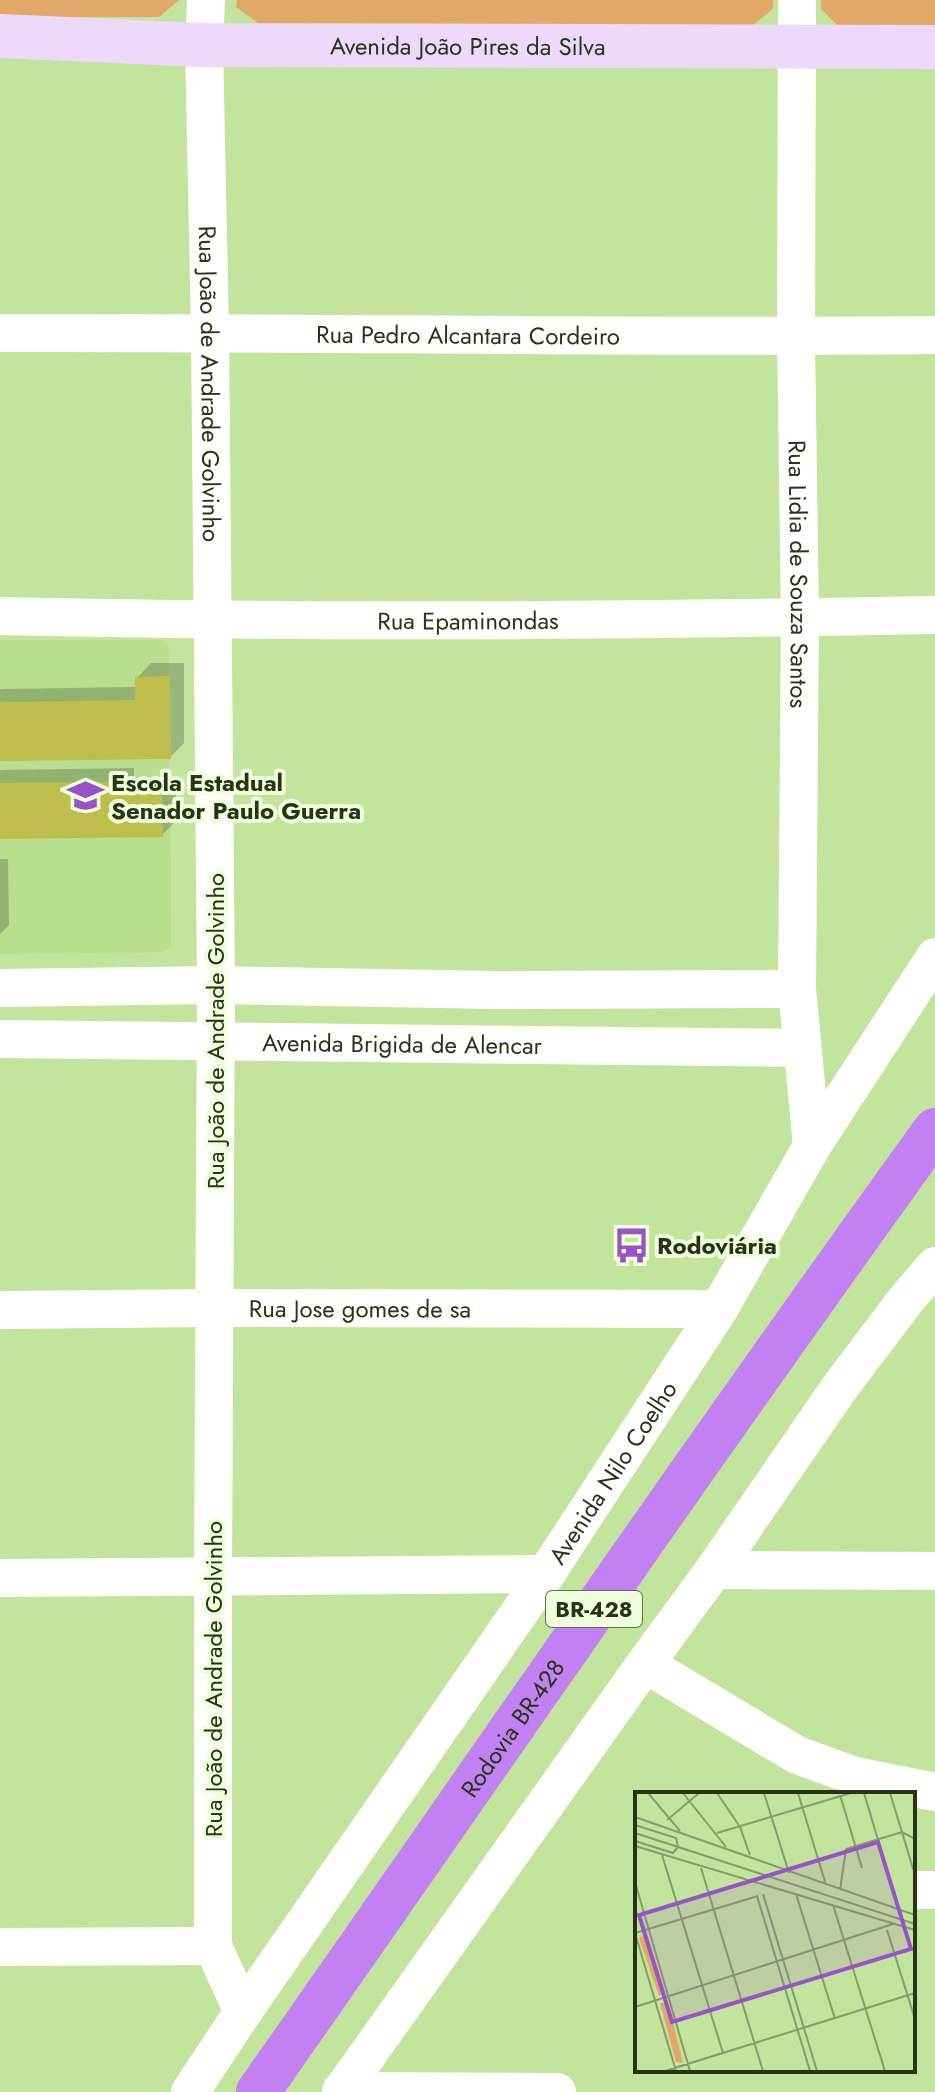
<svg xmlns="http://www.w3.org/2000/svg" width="935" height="2092" font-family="Jost,sans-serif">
<rect width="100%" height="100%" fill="#c2e49c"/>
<!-- built -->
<path fill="#b8de8e" d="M 0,640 L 163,640 L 169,647 L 171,946 L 165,952 L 0,954 Z"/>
<!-- green -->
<path fill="#e1a867" d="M 0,0 L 179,0 L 159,17 L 0,17 Z
M 237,0 L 773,0 L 773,9 L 749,28 L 259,24 L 236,7 Z
M 821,0 L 935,0 L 935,31 L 844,32 L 821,9 Z"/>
<!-- shadow -->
<path fill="#0003" d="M 151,663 L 184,663 L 184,743 L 170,757 L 0,759 L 0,689 L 137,687 L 137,678 Z
M 134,768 L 134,777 L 176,776 L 176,821 L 162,835 L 0,837 L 0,770 Z
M 0,859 L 8,859 L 9,925 L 0,934 Z"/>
<!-- building -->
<path fill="#bebe4c" d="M 170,676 L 171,759 L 0,761 L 0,702 L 135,700 L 135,677 Z
M 120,782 L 120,790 L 162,790 L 163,837 L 0,839 L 0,783 Z"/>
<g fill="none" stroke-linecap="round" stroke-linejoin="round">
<!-- street -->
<g stroke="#fff" stroke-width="38">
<path id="s1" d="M 206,0 L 204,45 L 210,332 L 216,985 L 213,1577 L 213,1946 L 243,2012"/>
<path id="s2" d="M 797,0 L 796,337 L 800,618 L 797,989 L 812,1146"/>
<path id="s3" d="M 0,333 C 312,332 623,338 935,335"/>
<path id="s4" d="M 0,616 C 312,623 623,621 935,615"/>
<path d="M 0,988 L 216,985 L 496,990 L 797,989"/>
<path id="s5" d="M 0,1039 L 802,1048"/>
<path id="s6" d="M 0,1310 L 215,1308 L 719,1309"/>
<path d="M 714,1570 L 935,1571"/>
<path d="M 0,1578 L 546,1574"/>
<path d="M 645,1664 L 797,1755 L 855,1776 L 935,1792"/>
<path d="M 913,1890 L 935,1890"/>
<path d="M 0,1947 L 213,1946"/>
<path d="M 341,2091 L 557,2092"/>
<path id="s7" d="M 190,2092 L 243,2012 L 546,1574 L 719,1309 L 812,1146 L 935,957"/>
<path d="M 341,2092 L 645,1664 L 714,1570 L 840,1387 L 905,1301 L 935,1266"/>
</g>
<!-- secondary -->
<path stroke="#edd9fb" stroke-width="44" id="s8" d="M 0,36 L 204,45 L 935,47"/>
<!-- highway -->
<path stroke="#c281f3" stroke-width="44" id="s9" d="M 258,2092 C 483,1771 705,1448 935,1130"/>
</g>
<!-- icons -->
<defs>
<symbol id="school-bare" viewBox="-9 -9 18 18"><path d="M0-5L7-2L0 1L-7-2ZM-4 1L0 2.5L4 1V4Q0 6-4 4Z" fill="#9753c7" stroke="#edffdb" stroke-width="2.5" paint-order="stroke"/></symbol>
<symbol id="bus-bare" viewBox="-9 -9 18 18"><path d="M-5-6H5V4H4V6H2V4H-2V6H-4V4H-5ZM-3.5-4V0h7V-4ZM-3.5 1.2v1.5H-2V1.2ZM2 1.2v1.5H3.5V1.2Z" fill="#9753c7" stroke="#edffdb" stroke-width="2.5" paint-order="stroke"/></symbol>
</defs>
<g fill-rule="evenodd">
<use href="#school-bare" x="60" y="770" width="51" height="51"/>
<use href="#bus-bare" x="606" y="1220" width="51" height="51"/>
</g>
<g text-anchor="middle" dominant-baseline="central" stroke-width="8" stroke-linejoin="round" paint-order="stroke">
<!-- shield labels -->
<rect fill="#edffdb" stroke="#627152" stroke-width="2" x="546" y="1591" width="96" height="36" rx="6"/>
<g font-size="22" font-weight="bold" fill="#273417">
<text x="594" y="1609">BR-428</text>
</g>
<!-- street labels -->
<g font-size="24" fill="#273417" stroke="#edffdb">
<text stroke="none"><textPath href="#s8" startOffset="468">Avenida João Pires da Silva</textPath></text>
<text stroke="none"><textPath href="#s3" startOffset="468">Rua Pedro Alcantara Cordeiro</textPath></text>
<text stroke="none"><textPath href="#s1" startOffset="384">Rua João de Andrade Golvinho</textPath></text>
<text stroke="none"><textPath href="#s2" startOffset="574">Rua Lidia de Souza Santos</textPath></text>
<text stroke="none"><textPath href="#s4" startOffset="468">Rua Epaminondas</textPath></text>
<text transform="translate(215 1031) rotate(-90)">Rua João de Andrade Golvinho</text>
<text stroke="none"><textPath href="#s5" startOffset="402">Avenida Brigida de Alencar</textPath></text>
<text stroke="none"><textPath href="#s6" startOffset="360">Rua Jose gomes de sa</textPath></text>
<text stroke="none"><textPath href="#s7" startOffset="750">Avenida Nilo Coelho</textPath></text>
<text transform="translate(213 1679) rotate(-90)">Rua João de Andrade Golvinho</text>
<text stroke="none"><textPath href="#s9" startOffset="444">Rodovia BR-428</textPath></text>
</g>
<!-- poi labels -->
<g font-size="24" font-weight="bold" fill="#273417" stroke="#edffdb" text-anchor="start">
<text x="111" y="782">Escola Estadual<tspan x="111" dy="28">Senador Paulo Guerra</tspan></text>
<text x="657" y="1245">Rodoviária</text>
</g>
</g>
<!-- overview -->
<g transform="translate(635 1792)">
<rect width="280" height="280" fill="#c2e49c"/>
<path d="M 11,141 L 30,200 L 24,204 L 4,146 ZM 25,211 L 33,211 L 48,271 L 41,270 Z" fill="#e1a867"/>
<path fill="none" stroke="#849e67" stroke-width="2" d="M 13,1 L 45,39M 48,1 L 91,55M 82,1 L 105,35 L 115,63M 129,1 L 154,81M 163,1 L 191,93M 229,1 L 264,118M 255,1 L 280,83M 205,3 L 227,76M 0,25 L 280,123M 32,28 L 64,1M 0,33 L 41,46 L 43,55 L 38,61 L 0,49M 0,41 L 280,132M 82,41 L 216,1M 0,54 L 280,138M 27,63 L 88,261M 66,76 L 128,279M 0,90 L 55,279M 205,98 L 211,57 L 267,40 L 280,47M 128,102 L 182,279M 161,102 L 200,227M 122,104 L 175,279M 198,113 L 250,279M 252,138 L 280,227M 0,141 L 123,104M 0,141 L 41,279M 0,215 L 258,132M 30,279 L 280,201"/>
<path fill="#9753c7" fill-opacity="0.15" stroke="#9753c7" stroke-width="4" d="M 243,50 L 276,157 L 37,230 L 4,123 Z"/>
<rect width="280" height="280" fill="none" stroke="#273417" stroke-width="4"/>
</g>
</svg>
